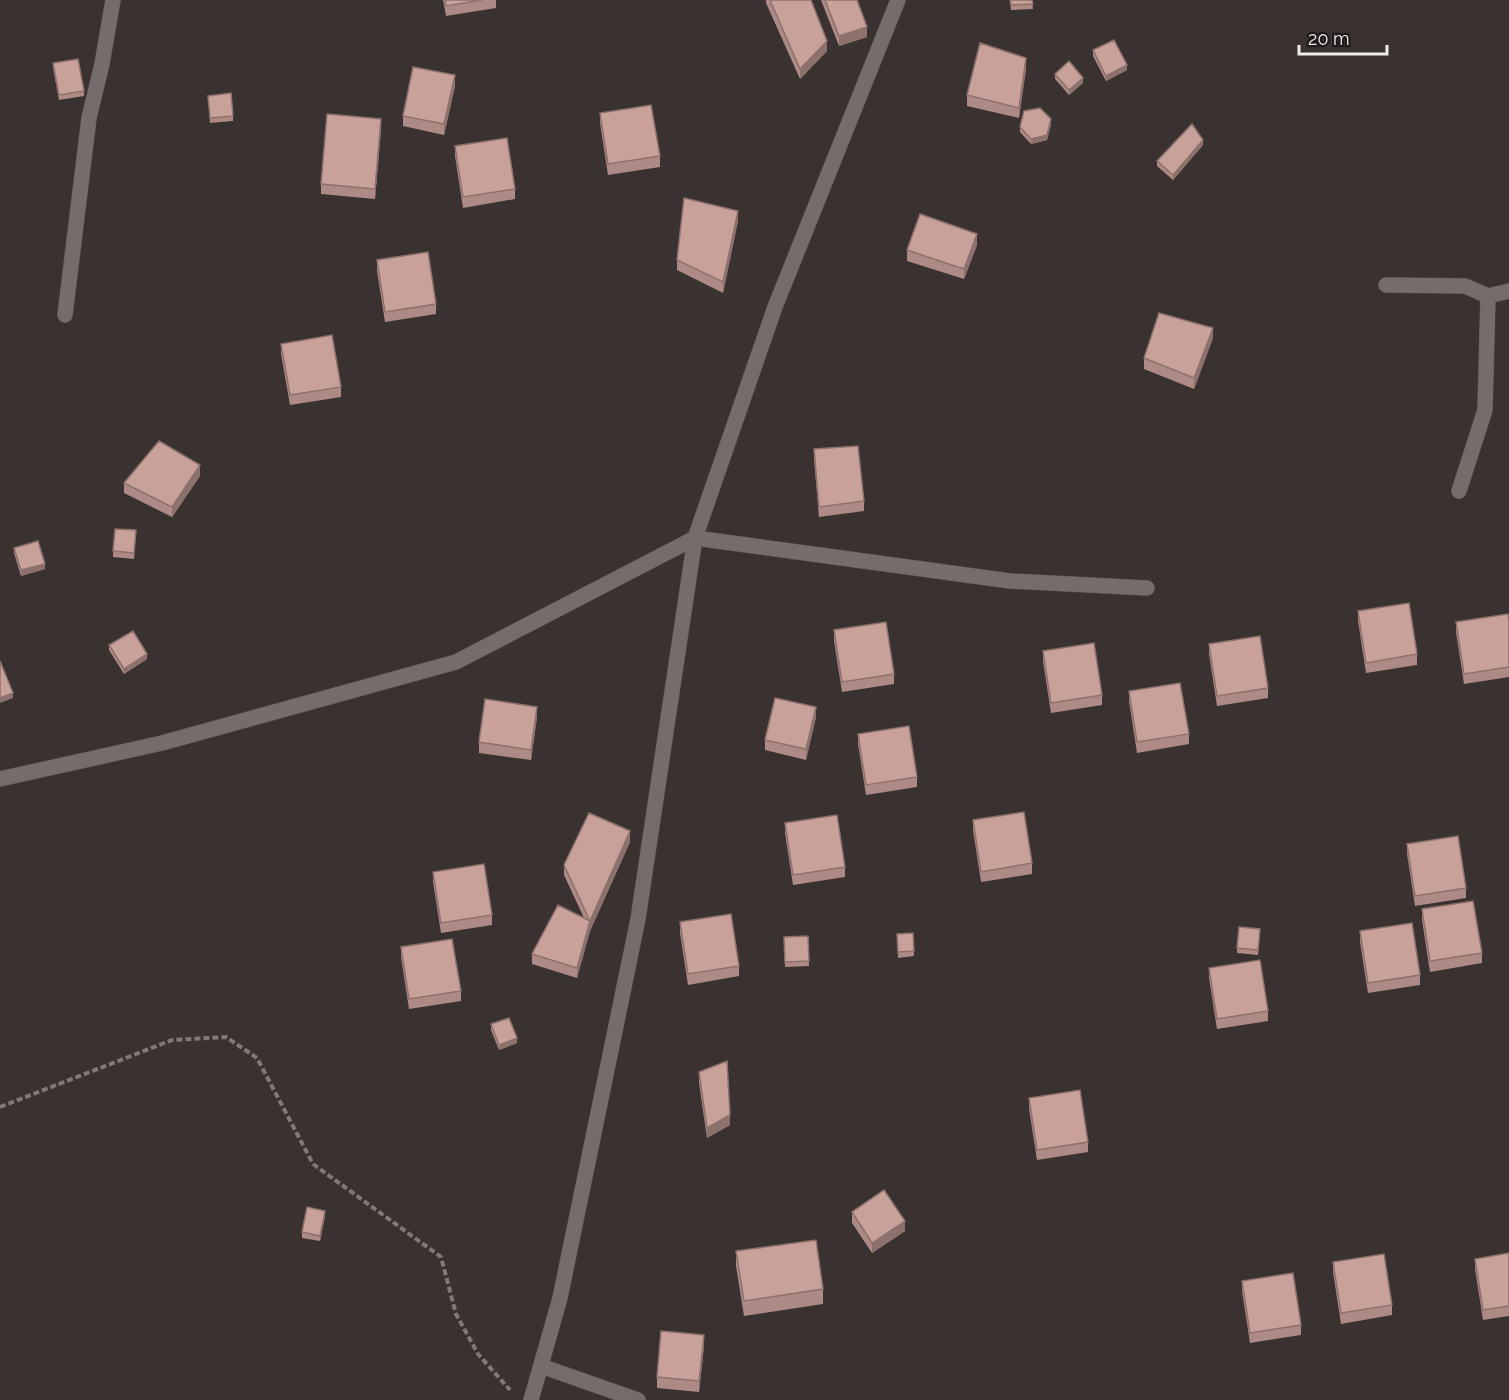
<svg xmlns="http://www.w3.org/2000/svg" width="1509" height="1400" font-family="Raleway,sans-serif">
<rect width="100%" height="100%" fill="#393231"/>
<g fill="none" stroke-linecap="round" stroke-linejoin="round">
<defs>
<path id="minor" d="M 1386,285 L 1465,286 L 1488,296 L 1509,291
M 65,315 L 89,118 L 102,64 L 113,0
M 1459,491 L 1485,410 L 1488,296
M 0,779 L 162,743 L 456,662 L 695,538 L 1010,581 L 1147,588
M 541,1366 L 638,1400
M 531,1400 L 560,1298 L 638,919 L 695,538 L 775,307 L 898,0"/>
</defs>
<!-- minor casing -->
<use href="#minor" stroke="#575150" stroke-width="16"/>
<!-- path -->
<path stroke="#7f7978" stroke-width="4" stroke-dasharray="6 3" stroke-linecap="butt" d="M 0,1107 L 172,1040 L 226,1037 L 257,1058 L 313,1164 L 441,1257 L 456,1314 L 478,1354 L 510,1390"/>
<!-- minor -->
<use href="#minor" stroke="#756d6c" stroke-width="15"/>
</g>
<!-- wall -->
<path fill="#ad8a85" d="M 443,0 L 496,0 L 496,8 L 446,16 Z
M 766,0 L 811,0 L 827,51 L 800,79 L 766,3 Z
M 821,0 L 857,0 L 867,37 L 839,46 Z
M 1010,0 L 1032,0 L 1033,9 L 1011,10 Z
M 1093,50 L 1127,70 L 1106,81 L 1093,56 Z
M 53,63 L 84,91 L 84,96 L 59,100 L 53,68 Z
M 1026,69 L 1019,118 L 967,106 L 967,95 Z
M 1055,74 L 1083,83 L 1069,95 L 1055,79 Z
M 455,86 L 444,135 L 403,126 L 403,116 Z
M 208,96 L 233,116 L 233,121 L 210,123 Z
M 600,113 L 660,156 L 660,167 L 608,175 L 600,123 Z
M 1051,124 L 1047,140 L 1031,144 L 1020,132 L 1020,127 Z
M 381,129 L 375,199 L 321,194 L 321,184 Z
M 1203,145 L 1173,180 L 1157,166 L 1157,161 Z
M 455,146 L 515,189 L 515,199 L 463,208 L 455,156 Z
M 738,221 L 723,293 L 677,270 L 677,260 Z
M 977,245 L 964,279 L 907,261 L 907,250 Z
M 377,260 L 436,304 L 436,314 L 385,322 L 377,271 Z
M 1213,338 L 1194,389 L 1144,369 L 1144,358 Z
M 281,344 L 341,387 L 341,397 L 290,405 L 281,354 Z
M 814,449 L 864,501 L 864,511 L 819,517 L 814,459 Z
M 200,476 L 172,517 L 124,493 L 124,483 Z
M 136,530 L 134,559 L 113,557 L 113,551 Z
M 14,548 L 45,569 L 21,576 L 14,553 Z
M 1358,611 L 1417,654 L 1417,665 L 1366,673 L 1358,621 Z
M 1456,622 L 1509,623 L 1509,677 L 1464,684 L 1456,632 Z
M 834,630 L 894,674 L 894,684 L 842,692 L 834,641 Z
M 1209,644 L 1268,688 L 1268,698 L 1217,706 L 1209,654 Z
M 109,645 L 147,659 L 124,674 L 109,650 Z
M 1043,651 L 1102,695 L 1102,705 L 1051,713 L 1043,661 Z
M 1129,691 L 1189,734 L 1189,744 L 1137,753 L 1129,701 Z
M 537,717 L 531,760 L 479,753 L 479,742 Z
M 816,717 L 806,760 L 765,750 L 765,740 Z
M 858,734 L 917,777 L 917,787 L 866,795 L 858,744 Z
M 973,820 L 1032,863 L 1032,874 L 981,882 L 973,830 Z
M 785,823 L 845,867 L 845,877 L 793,885 L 785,833 Z
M 630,842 L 590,931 L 577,978 L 532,964 L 532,954 L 584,918 L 564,875 L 564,865 Z
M 1407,844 L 1466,888 L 1466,898 L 1415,906 L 1407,854 Z
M 433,872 L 492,915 L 492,925 L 441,933 L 433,882 Z
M 1422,909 L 1482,953 L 1482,963 L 1430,972 L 1422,920 Z
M 680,922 L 739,966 L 739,976 L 688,985 L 680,933 Z
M 1360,931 L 1420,975 L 1420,985 L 1368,993 L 1360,942 Z
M 913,933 L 914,956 L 898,958 L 897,939 Z
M 1260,934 L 1258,955 L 1237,953 L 1237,948 Z
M 808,936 L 809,966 L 785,967 L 784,937 Z
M 401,947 L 461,991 L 461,1001 L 409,1009 L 401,957 Z
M 1209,968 L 1268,1011 L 1268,1021 L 1217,1029 L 1209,978 Z
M 491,1024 L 517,1043 L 499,1050 L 491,1030 Z
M 699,1072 L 730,1125 L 707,1138 L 699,1083 Z
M 1029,1098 L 1088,1142 L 1088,1152 L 1037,1160 L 1029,1109 Z
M 852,1212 L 905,1231 L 872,1253 L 852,1223 Z
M 325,1216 L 320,1241 L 302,1238 L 302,1232 Z
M 736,1251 L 823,1289 L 823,1304 L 744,1316 L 736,1266 Z
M 1509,1253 L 1509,1316 L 1483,1320 L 1475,1269 L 1475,1259 Z
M 1333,1262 L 1392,1305 L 1392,1315 L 1341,1324 L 1333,1272 Z
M 1242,1281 L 1301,1325 L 1301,1335 L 1250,1343 L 1242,1291 Z
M 704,1346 L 699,1392 L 657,1388 L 657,1377 Z"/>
<!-- shaded-wall -->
<path fill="#8d716c" d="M 867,27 L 867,37 L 839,46 L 839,36 Z
M 827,41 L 827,51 L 800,79 L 800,69 Z
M 1026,58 L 1026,69 L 1019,118 L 1019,108 Z
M 1127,65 L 1127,70 L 1106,81 L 1106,76 Z
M 455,75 L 455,86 L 444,135 L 444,124 Z
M 1083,78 L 1083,83 L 1069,95 L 1069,90 Z
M 381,119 L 381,129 L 375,199 L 375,189 Z
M 1051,119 L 1051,124 L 1047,140 L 1031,144 L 1031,139 Z
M 1203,140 L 1203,145 L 1173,180 L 1173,175 Z
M 738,211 L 738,221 L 723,293 L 723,282 Z
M 977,234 L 977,245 L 964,279 L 964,269 Z
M 1213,328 L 1213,338 L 1194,389 L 1194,378 Z
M 200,465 L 200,476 L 172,517 L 172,507 Z
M 45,564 L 45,569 L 21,576 L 21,570 Z
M 147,654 L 147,659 L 124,674 L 124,669 Z
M 13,693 L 13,698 L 0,703 L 0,698 Z
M 537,707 L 537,717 L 531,760 L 531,750 Z
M 816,707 L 816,717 L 806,760 L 806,749 Z
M 630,831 L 630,842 L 590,931 L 577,978 L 577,968 L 590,921 Z
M 517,1038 L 517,1043 L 499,1050 L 499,1045 Z
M 730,1115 L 730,1125 L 707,1138 L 707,1128 Z
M 325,1211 L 325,1216 L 320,1241 L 320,1236 Z
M 905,1221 L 905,1231 L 872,1253 L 872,1243 Z
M 704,1335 L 704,1346 L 699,1392 L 699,1381 Z"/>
<!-- building -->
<path fill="#c9a19b" stroke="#8d716c" stroke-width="1.5" d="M 445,0 L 482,0 L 446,6 Z
M 770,0 L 811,0 L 827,41 L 800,69 Z
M 825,0 L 857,0 L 867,27 L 839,36 Z
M 1010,0 L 1032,0 L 1033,4 L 1011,5 Z
M 1114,40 L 1127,65 L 1106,76 L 1093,50 Z
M 980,43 L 1026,58 L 1019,108 L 967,95 Z
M 78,59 L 84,91 L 59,95 L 53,63 Z
M 1069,61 L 1083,78 L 1069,90 L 1055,74 Z
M 413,67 L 455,75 L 444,124 L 403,116 Z
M 231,93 L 233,116 L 210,118 L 208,96 Z
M 651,105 L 660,156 L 608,164 L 600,113 Z
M 1040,108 L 1051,119 L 1047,135 L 1031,139 L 1020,127 L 1024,111 Z
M 327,114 L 381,119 L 375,189 L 321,184 Z
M 1192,124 L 1203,140 L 1173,175 L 1157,161 Z
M 507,138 L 515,189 L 463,197 L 455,146 Z
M 684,198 L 738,211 L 723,282 L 677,260 Z
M 920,214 L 977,234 L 964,269 L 907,250 Z
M 428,252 L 436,304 L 385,312 L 377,260 Z
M 1159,313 L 1213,328 L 1194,378 L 1144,358 Z
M 332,335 L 341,387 L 290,395 L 281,344 Z
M 159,441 L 200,465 L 172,507 L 124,483 Z
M 858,446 L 864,501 L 819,507 L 814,449 Z
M 115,529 L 136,530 L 134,553 L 113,551 Z
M 38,541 L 45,564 L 21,570 L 14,548 Z
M 1409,603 L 1417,654 L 1366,663 L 1358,611 Z
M 1508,614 L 1509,623 L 1509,667 L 1464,674 L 1456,622 Z
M 886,622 L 894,674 L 842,682 L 834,630 Z
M 133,631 L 147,654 L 124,669 L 109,645 Z
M 1260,636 L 1268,688 L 1217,696 L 1209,644 Z
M 1094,643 L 1102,695 L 1051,703 L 1043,651 Z
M 0,661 L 13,693 L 0,698 Z
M 1180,683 L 1189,734 L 1137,742 L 1129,691 Z
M 775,698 L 816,707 L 806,749 L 765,740 Z
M 485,699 L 537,707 L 531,750 L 479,742 Z
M 909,726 L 917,777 L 866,785 L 858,734 Z
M 1024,812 L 1032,863 L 981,872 L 973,820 Z
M 589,813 L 630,831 L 590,921 L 577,968 L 532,954 L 558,905 L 590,921 L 564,865 Z
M 837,815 L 845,867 L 793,875 L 785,823 Z
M 1458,836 L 1466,888 L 1415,896 L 1407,844 Z
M 484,864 L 492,915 L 441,923 L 433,872 Z
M 1473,901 L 1482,953 L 1430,961 L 1422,909 Z
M 731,914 L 739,966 L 688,974 L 680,922 Z
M 1412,923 L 1420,975 L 1368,983 L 1360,931 Z
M 1239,927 L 1260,929 L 1258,950 L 1237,948 Z
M 913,933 L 914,951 L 898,952 L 897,934 Z
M 808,936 L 809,961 L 785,962 L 784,937 Z
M 452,939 L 461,991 L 409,999 L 401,947 Z
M 1260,960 L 1268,1011 L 1217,1019 L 1209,968 Z
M 509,1018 L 517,1038 L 499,1045 L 491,1024 Z
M 727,1061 L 730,1115 L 707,1128 L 699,1072 Z
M 1080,1090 L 1088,1142 L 1037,1150 L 1029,1098 Z
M 884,1190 L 905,1221 L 872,1243 L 852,1212 Z
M 307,1207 L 325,1211 L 320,1236 L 302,1232 Z
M 816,1240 L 823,1289 L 744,1301 L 736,1251 Z
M 1509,1253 L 1509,1306 L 1483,1310 L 1475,1259 Z
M 1384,1254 L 1392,1305 L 1341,1313 L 1333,1262 Z
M 1293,1273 L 1301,1325 L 1250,1333 L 1242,1281 Z
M 661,1331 L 704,1335 L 699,1381 L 657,1377 Z"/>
<!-- scale -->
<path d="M1299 45v9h88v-9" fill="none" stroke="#f1ecec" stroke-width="3"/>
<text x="1308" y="45" font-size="18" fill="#f1ecec" stroke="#1e1b1b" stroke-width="4.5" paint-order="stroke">20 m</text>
</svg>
